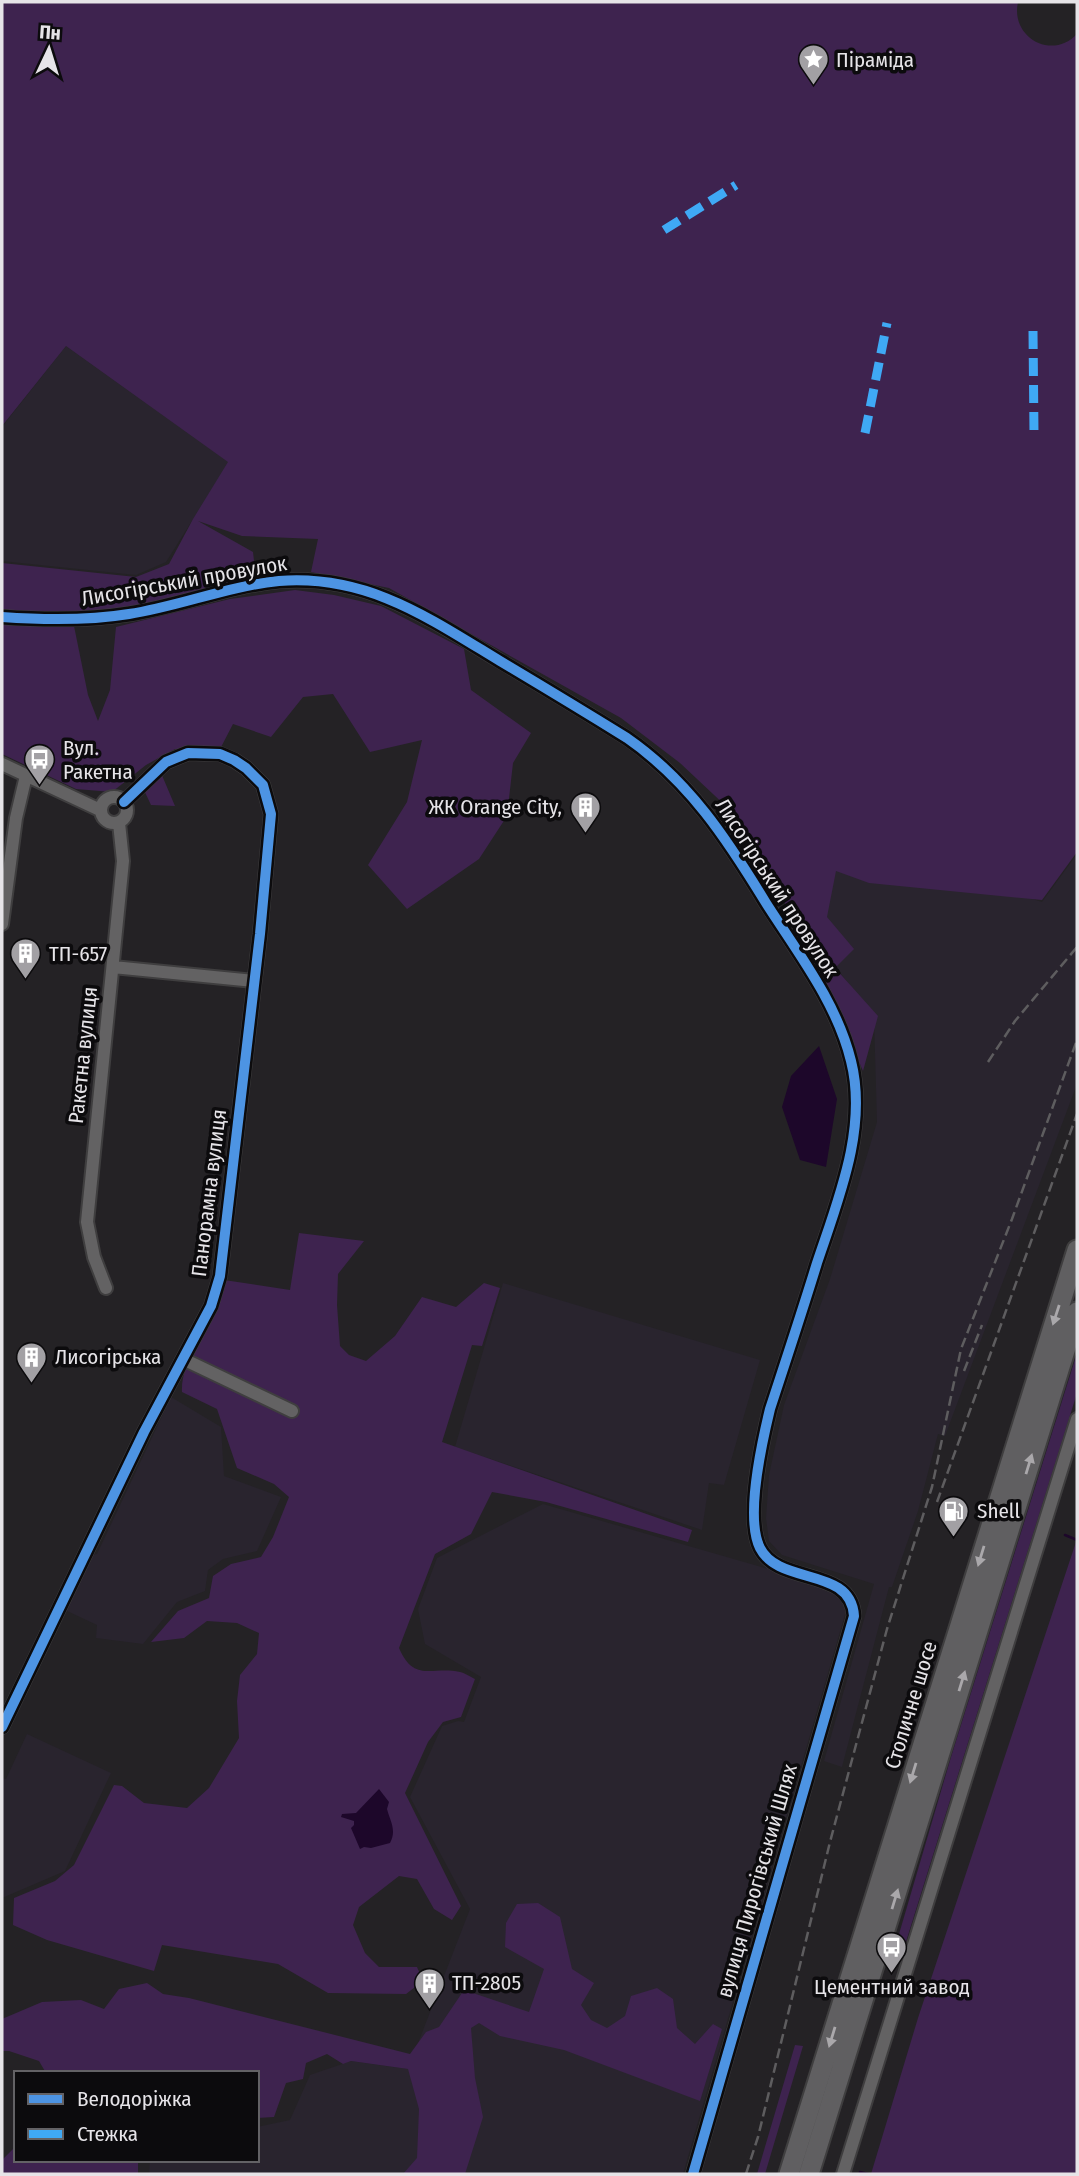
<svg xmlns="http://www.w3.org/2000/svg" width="1079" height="2176" font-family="'Fira Sans Condensed',sans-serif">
<rect width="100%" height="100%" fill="#242225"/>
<!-- built -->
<path fill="#29242e" d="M 66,346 L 229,462 L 166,562 L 136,575 L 2,561 L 2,427 Z
M 785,823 L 1042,902 L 1077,854 L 1077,1084 L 945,1436 L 938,1434 L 918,1511 L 892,1587 L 889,1587 L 842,1767 L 824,1761 L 874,1584 L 782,1555 L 769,1541 L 766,1518 L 769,1475 L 784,1405 L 830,1279 L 877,1122 L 874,1018 L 803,923 Z
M 503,1283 L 760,1360 L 724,1485 L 709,1483 L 702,1530 L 455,1447 Z
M 171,1397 L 221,1427 L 224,1476 L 281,1497 L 257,1551 L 223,1559 L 208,1570 L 205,1591 L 177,1602 L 143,1644 L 96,1638 L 97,1625 L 65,1610 L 88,1556 L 97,1554 Z
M 543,1504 L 841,1590 L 846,1611 L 683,2174 L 149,2174 L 150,2160 L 257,2160 L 257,2127 L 290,2120 L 310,2075 L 351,2061 L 408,2069 L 470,1909 L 410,1797 L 442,1726 L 458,1721 L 464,1722 L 481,1677 L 425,1644 L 418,1609 L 437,1558 Z
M 27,1734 L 111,1773 L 65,1871 L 2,1898 L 2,1778 L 6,1779 Z"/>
<!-- green -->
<path fill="#3e234f" d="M 2,2 L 1018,2 C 1010,37 1052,61 1077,34 L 1077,852 L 1042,900 L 869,883 L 836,871 L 827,917 L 854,949 L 835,968 L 878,1016 L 863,1071 L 807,941 L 730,810 L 680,763 L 621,718 L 389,588 L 311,572 L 318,539 L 242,536 L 198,521 L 253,552 L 256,579 L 130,610 L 56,615 L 2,609 L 2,563 L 136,577 L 169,564 L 193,519 L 228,462 L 66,346 L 2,426 Z
M 295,590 L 334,595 L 381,606 L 464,649 L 471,690 L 531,733 L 513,763 L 507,816 L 479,859 L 407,909 L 368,865 L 407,802 L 422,740 L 370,752 L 333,694 L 303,697 L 271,737 L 233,724 L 219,751 L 175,749 L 146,765 L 112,792 L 76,789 L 2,754 L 2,620 L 74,626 L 88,695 L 98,721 L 110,690 L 116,627 L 230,599 Z
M 161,773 L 175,806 L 151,805 L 143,788 Z
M 299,1233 L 364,1241 L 338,1274 L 337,1305 L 340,1346 L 349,1355 L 366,1361 L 395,1336 L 422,1297 L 456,1307 L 484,1283 L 500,1288 L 482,1346 L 472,1345 L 442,1442 L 692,1530 L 688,1542 L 546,1502 L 492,1492 L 471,1534 L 435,1554 L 399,1648 C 414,1683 432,1666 460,1672 C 465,1673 471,1677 475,1679 L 461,1717 L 443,1722 L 428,1742 L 405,1793 L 461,1906 L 452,1920 L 434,1909 L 417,1879 L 399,1876 L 359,1907 L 353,1925 L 365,1953 L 379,1967 L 417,1967 L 423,1981 L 406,1994 L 328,1993 L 278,1964 L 162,1945 L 154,1971 L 47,1940 L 13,1925 L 14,1898 L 55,1881 L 74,1865 L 114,1785 L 122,1786 L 144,1803 L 187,1808 L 209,1788 L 239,1738 L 237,1701 L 240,1675 L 257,1654 L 259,1633 L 237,1623 L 207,1621 L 184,1638 L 151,1642 L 178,1611 L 209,1598 L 213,1576 L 231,1564 L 261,1557 L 273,1537 L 289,1497 L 274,1484 L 237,1468 L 217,1409 L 182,1392 C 180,1364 212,1307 224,1280 L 290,1290 Z
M 1077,1353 L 1077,1393 L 900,1961 L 892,1958 L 951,1757 Z
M 1077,1539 L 1077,2174 L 871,2174 L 918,2018 Z
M 538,1903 L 560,1917 L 572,1969 L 594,1983 L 581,2005 L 591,2020 L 607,2028 L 625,2016 L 631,1996 L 657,1988 L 673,1999 L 677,2028 L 695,2044 L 713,2024 L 722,2029 L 700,2101 L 564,2050 L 500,2036 L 479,2023 L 471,2028 L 475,2078 L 483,2117 L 465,2174 L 403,2174 L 417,2158 L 419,2109 L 408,2069 L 351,2061 L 343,2064 L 327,2054 L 306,2063 L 303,2079 L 286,2083 L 274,2117 L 257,2118 L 257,2073 L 46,2073 L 39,2061 L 9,2051 L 2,2051 L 2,2019 L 42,2002 L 81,2000 L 104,2009 L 119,1989 L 147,1983 L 163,1994 L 189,1998 L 410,2054 L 426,2032 L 439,2027 L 464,1990 L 529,2012 L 544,1969 L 505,1947 L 506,1923 L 517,1904 Z
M 795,2045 L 803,2046 L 765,2174 L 757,2174 Z
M 16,2146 L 16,2160 L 138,2160 L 138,2174 L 2,2174 L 2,2160 Z"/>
<!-- water -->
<path fill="#1d072a" d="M 819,1046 L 837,1099 L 826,1167 L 800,1160 L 782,1107 L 791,1076 Z
M 379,1789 L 389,1802 L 387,1809 C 390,1821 397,1830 390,1843 L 371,1848 L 364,1847 L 360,1849 L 351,1828 L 354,1825 L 354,1821 L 341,1817 L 342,1814 L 356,1813 Z"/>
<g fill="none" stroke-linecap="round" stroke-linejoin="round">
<!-- stream -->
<path stroke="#1d072a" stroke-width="2.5" d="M 1065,1535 L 1077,1540
M 860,2172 L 868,2174"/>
<defs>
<path id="minor" d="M 2,617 C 44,620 86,621 129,614 C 180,606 228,586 279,581 C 367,574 429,618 500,661 C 542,686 585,712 627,738 C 689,781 727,839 766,903 C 798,953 837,1003 851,1061 C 868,1128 838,1200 817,1263 C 802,1312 786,1360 770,1409 C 762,1442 745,1518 760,1548 C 779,1586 851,1566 854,1616 L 693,2174
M 2,764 L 100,810
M101 810a13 13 0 1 1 26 0a13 13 0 1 1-26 0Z
M 2,924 L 16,818 L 26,776
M 113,967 L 254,981
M 106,1288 L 94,1257 L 87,1222 L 123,861 L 119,823
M 183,1359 L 292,1411
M 2,1727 L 144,1432 L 211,1306 L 220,1276 L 260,934 L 271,814 L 263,785 L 246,768 L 234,760 L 220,754 L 188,753 L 166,762 L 124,802
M 843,2174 L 1077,1419"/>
<path id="highway" d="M 789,2174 L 1077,1250
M 809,2174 L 1077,1312"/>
</defs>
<!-- minor casing -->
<use href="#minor" stroke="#3f3e3f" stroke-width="16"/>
<!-- highway casing -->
<use href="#highway" stroke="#3f3e3f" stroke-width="23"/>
<!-- minor -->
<use href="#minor" stroke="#636263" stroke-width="12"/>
<!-- highway -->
<use href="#highway" stroke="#605f61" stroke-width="19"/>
<!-- rail -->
<path stroke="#5e5d5f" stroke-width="2.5" stroke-dasharray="10 5" stroke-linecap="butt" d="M 988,1062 L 1015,1021 L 1077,947
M 964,1371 L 982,1325
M 937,1502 L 1077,1114
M 746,2174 L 758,2137 L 830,1842 L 887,1629 L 932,1487 L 961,1349 L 1012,1219 L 1077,1040"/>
<!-- quiet -->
<path stroke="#3fa9f5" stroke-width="9" stroke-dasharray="18 9" stroke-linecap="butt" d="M 664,230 L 736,185
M 1033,331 L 1034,434
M 865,433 L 887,323"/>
<defs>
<path id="cycleway" d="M 2,617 C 44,620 86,621 129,614 C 180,606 228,586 279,581 C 367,574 429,618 500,661 C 542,686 585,712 627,738 C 689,781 727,839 766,903 C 798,953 837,1003 851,1061 C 868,1128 838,1200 817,1263 C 802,1312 786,1360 770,1409 C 762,1442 745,1518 760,1548 C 779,1586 851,1566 854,1616 L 693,2174
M 2,1727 L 144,1432 L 211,1306 L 220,1276 L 260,934 L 271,814 L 263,785 L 246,768 L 234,760 L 220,754 L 188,753 L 166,762 L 124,802"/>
</defs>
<!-- cycleway casing -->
<use href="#cycleway" stroke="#0c0b0d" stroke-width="15"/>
<!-- cycleway -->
<use href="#cycleway" stroke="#4d94e3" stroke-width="10"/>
</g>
<!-- one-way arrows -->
<defs><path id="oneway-solid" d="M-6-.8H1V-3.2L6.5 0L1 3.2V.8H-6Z" transform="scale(1.75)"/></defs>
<g fill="#aaa8ab">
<use href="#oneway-solid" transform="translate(1056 1315) rotate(108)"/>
<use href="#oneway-solid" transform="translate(1029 1464) rotate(-73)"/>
<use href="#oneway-solid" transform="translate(981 1556) rotate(107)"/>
<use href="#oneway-solid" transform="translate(962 1681) rotate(-73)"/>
<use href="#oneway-solid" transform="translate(913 1773) rotate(107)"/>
<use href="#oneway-solid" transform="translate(895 1899) rotate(-73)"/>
<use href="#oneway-solid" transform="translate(832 2037) rotate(107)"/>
</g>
<!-- icons -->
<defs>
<symbol id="sight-pin" viewBox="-11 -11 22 30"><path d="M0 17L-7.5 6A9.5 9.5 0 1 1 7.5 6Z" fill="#a2a0a4" stroke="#0c0b0d"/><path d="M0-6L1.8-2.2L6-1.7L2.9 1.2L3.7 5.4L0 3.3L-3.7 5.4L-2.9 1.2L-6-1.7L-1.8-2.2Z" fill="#fff"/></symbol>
<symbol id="bus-pin" viewBox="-11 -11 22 30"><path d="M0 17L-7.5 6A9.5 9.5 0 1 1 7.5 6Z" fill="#a2a0a4" stroke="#0c0b0d"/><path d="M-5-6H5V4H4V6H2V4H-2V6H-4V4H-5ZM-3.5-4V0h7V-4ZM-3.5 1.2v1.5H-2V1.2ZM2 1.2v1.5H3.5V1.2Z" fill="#fff"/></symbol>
<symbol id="building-pin" viewBox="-11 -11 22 30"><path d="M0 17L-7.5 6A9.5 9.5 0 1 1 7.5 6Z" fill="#a2a0a4" stroke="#0c0b0d"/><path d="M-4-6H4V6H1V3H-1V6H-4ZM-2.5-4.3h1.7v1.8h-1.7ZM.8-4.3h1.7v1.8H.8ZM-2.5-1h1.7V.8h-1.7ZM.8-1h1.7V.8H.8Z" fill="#fff"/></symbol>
<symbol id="fuel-pin" viewBox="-11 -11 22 30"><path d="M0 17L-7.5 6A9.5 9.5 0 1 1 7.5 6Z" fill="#a2a0a4" stroke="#0c0b0d"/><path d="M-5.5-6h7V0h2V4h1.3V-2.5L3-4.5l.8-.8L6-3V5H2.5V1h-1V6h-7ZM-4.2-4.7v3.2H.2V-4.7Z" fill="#fff"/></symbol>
</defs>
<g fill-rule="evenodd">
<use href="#sight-pin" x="796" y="42" width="35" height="47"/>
<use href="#bus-pin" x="22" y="742" width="35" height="47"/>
<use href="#building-pin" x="568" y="790" width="35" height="47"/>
<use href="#building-pin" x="8" y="936" width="35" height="47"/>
<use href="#building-pin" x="14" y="1340" width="35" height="47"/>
<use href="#fuel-pin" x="936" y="1494" width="35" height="47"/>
<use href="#bus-pin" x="874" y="1930" width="35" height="47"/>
<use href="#building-pin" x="412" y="1966" width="35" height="47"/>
</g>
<g text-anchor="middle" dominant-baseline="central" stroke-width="7" stroke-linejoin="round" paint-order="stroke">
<!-- poi labels -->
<g font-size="21" fill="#e6e4e8" stroke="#0c0b0d" text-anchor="start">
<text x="836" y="60">Піраміда</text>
<text x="63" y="748">Вул.<tspan x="63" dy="24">Ракетна</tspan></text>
<text x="562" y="807" text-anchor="end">ЖК Orange City,</text>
<text x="49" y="954">ТП-657</text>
<text x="55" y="1357">Лисогірська</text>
<text x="977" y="1511">Shell</text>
<text x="452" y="1983">ТП-2805</text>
<text x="892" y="1987" text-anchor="middle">Цементний завод</text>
</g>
<!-- street labels -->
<g font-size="21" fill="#e6e4e8" stroke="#0c0b0d">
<text transform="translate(184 581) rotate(-10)">Лисогірський провулок</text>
<text transform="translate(777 888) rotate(57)">Лисогірський провулок</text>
<text transform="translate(83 1055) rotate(-84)">Ракетна вулиця</text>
<text transform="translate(209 1193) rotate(-83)">Панорамна вулиця</text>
<text transform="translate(911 1705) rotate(-73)">Столичне шосе</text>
<text transform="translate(757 1881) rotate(-74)">вулиця Пирогівський Шлях</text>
</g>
</g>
<!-- border -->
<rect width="1079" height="2176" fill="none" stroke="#e6e4e8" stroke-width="7"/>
<!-- legend -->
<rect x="14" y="2071" width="245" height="91" fill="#0c0b0d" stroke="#636265" stroke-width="2"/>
<rect x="28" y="2094" width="35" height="10" fill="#4d94e3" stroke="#636265" stroke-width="2"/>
<text x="77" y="2106" font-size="21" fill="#e6e4e8">Велодоріжка</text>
<rect x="28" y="2129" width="35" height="10" fill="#3fa9f5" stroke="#636265" stroke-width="2"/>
<text x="77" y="2141" font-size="21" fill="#e6e4e8">Стежка</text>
<!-- north arrow -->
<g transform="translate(49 49) rotate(4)" stroke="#0c0b0d" stroke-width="5" paint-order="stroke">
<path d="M0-5L12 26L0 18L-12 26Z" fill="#e6e4e8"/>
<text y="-10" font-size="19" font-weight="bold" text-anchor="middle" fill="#e6e4e8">Пн</text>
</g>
</svg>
